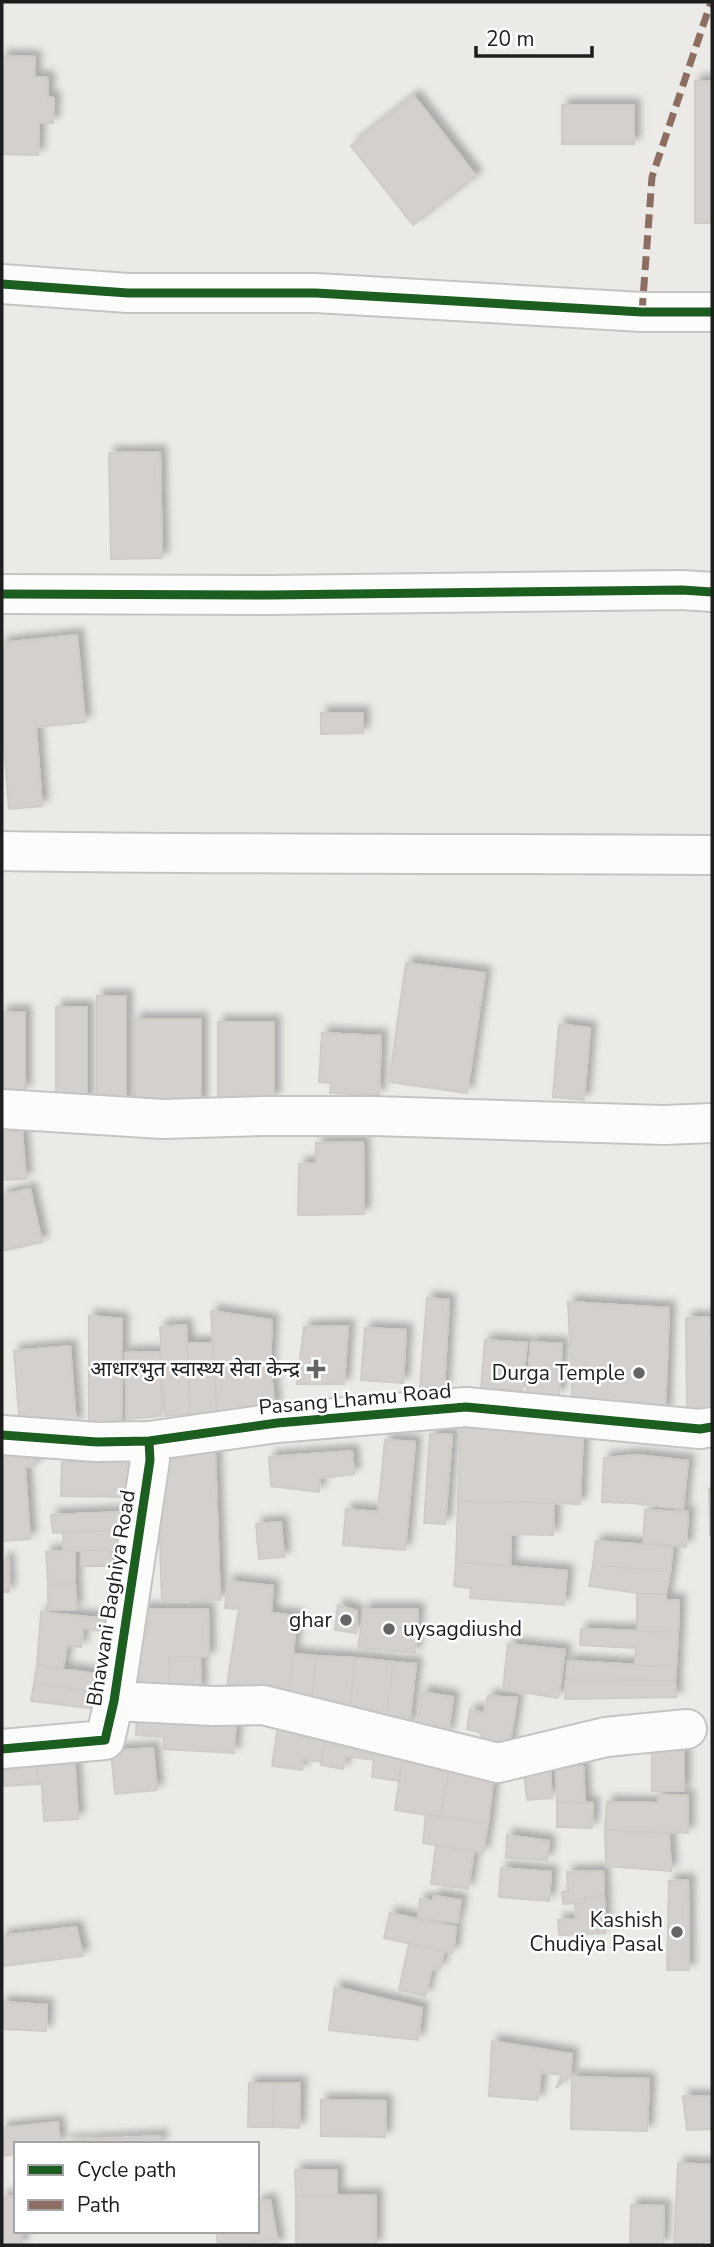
<svg xmlns="http://www.w3.org/2000/svg" width="714" height="2247" font-family="'Nunito Sans','Noto Sans Devanagari',sans-serif">
<defs>
<filter id="shadow"><feDropShadow dx="6" dy="-6" stdDeviation="3.5" flood-color="#0004"/></filter>
</defs>
<rect width="100%" height="100%" fill="#eceae7"/>
<!-- building -->
<path fill="#d3d0ce" stroke="#cfccc8" stroke-width="2" filter="url(#shadow)" d="M 2,56 L 35,57 L 34,77 L 48,78 L 48,97 L 54,98 L 53,123 L 39,123 L 38,155 L 2,154 Z
M 695,81 L 712,81 L 712,223 L 695,223 Z
M 414,96 L 476,176 L 413,225 L 351,146 Z
M 562,105 L 634,105 L 634,144 L 562,144 Z
M 160,452 L 162,558 L 111,559 L 109,453 Z
M 77,635 L 85,722 L 36,727 L 42,806 L 9,809 L 2,721 L 2,643 Z
M 321,713 L 363,713 L 363,733 L 321,734 Z
M 406,963 L 485,973 L 467,1093 L 389,1082 Z
M 97,996 L 126,996 L 126,1105 L 97,1104 Z
M 56,1007 L 87,1007 L 87,1102 L 56,1102 Z
M 2,1012 L 25,1012 L 25,1091 L 2,1092 Z
M 135,1019 L 201,1019 L 201,1105 L 135,1105 Z
M 218,1022 L 274,1022 L 274,1098 L 218,1111 Z
M 559,1024 L 590,1028 L 584,1100 L 553,1097 Z
M 322,1033 L 381,1036 L 379,1095 L 330,1093 L 331,1083 L 319,1082 Z
M 22,1131 L 26,1179 L 2,1180 L 2,1132 Z
M 363,1142 L 364,1214 L 298,1215 L 299,1164 L 316,1163 L 316,1143 Z
M 30,1189 L 42,1242 L 2,1251 L 2,1195 Z
M 427,1298 L 449,1300 L 444,1390 L 420,1388 Z
M 568,1302 L 669,1308 L 665,1413 L 573,1408 Z
M 211,1311 L 272,1320 L 270,1366 L 275,1407 L 217,1413 Z
M 89,1316 L 122,1319 L 121,1429 L 89,1429 Z
M 711,1317 L 712,1411 L 687,1412 L 686,1318 Z
M 186,1325 L 190,1414 L 165,1416 L 160,1327 Z
M 348,1326 L 344,1384 L 297,1384 L 304,1327 Z
M 365,1328 L 406,1330 L 403,1383 L 361,1380 Z
M 485,1340 L 527,1343 L 522,1391 L 481,1388 Z
M 531,1342 L 562,1344 L 559,1395 L 527,1394 Z
M 187,1343 L 212,1343 L 217,1413 L 190,1414 Z
M 70,1346 L 76,1423 L 20,1428 L 14,1351 Z
M 160,1352 L 162,1416 L 127,1419 L 125,1353 Z
M 461,1427 L 583,1431 L 580,1504 L 458,1501 Z
M 430,1434 L 452,1435 L 445,1524 L 424,1523 Z
M 385,1440 L 415,1442 L 405,1550 L 343,1545 L 346,1509 L 378,1512 Z
M 215,1450 L 220,1600 L 162,1602 L 157,1452 Z
M 352,1451 L 354,1474 L 320,1478 L 319,1492 L 271,1486 L 269,1457 Z
M 33,1452 L 35,1466 L 25,1467 L 30,1539 L 2,1541 L 2,1454 Z
M 638,1455 L 688,1461 L 683,1509 L 632,1503 L 602,1502 L 604,1458 Z
M 62,1462 L 137,1463 L 136,1497 L 61,1496 Z
M 709,1489 L 712,1489 L 712,1535 L 710,1535 Z
M 458,1501 L 554,1503 L 553,1535 L 511,1534 L 510,1566 L 456,1562 Z
M 645,1510 L 688,1512 L 686,1547 L 643,1543 Z
M 123,1512 L 124,1530 L 53,1533 L 51,1515 Z
M 281,1522 L 284,1557 L 259,1559 L 256,1524 Z
M 124,1530 L 125,1550 L 64,1551 L 63,1532 Z
M 596,1541 L 673,1547 L 670,1572 L 593,1565 Z
M 110,1550 L 111,1566 L 81,1566 L 81,1551 Z
M 75,1551 L 75,1584 L 48,1584 L 46,1552 Z
M 8,1559 L 9,1592 L 2,1592 L 2,1560 Z
M 456,1562 L 567,1571 L 564,1605 L 470,1598 L 471,1588 L 454,1586 Z
M 593,1565 L 670,1572 L 666,1594 L 637,1593 L 589,1586 Z
M 228,1581 L 273,1586 L 271,1613 L 297,1616 L 288,1700 L 226,1692 L 239,1609 L 225,1608 Z
M 48,1584 L 75,1584 L 76,1609 L 48,1610 Z
M 637,1593 L 666,1594 L 666,1600 L 679,1600 L 678,1632 L 637,1631 Z
M 338,1605 L 357,1611 L 356,1633 L 335,1630 Z
M 141,1609 L 208,1609 L 209,1657 L 169,1657 L 170,1698 L 128,1695 Z
M 364,1609 L 418,1609 L 415,1653 L 358,1648 Z
M 41,1612 L 116,1620 L 114,1633 L 83,1628 L 81,1647 L 67,1645 L 63,1668 L 37,1665 Z
M 581,1629 L 678,1632 L 676,1667 L 635,1665 L 636,1648 L 580,1645 Z
M 508,1644 L 565,1650 L 558,1698 L 503,1689 Z
M 294,1654 L 316,1656 L 312,1703 L 288,1700 Z
M 316,1656 L 355,1658 L 350,1709 L 312,1703 Z
M 169,1657 L 200,1657 L 201,1691 L 170,1691 Z
M 355,1658 L 393,1662 L 386,1722 L 349,1716 Z
M 568,1661 L 676,1667 L 675,1681 L 567,1680 Z
M 393,1662 L 416,1664 L 409,1726 L 386,1722 Z
M 37,1665 L 110,1676 L 106,1693 L 34,1683 Z
M 567,1680 L 675,1681 L 676,1697 L 565,1699 Z
M 34,1683 L 106,1693 L 103,1710 L 31,1701 Z
M 422,1692 L 453,1697 L 448,1734 L 417,1730 Z
M 488,1696 L 517,1698 L 509,1748 L 479,1743 L 482,1733 L 467,1729 L 470,1710 L 484,1713 Z
M 137,1708 L 236,1716 L 234,1753 L 164,1749 L 164,1737 L 136,1735 Z
M 280,1714 L 328,1722 L 322,1762 L 303,1759 L 302,1770 L 272,1766 Z
M 328,1722 L 405,1742 L 399,1781 L 372,1777 L 374,1760 L 345,1756 L 343,1769 L 321,1765 Z
M 405,1742 L 451,1760 L 440,1817 L 395,1810 Z
M 153,1748 L 157,1790 L 115,1794 L 111,1751 Z
M 652,1751 L 684,1751 L 684,1791 L 652,1791 Z
M 74,1752 L 78,1819 L 44,1821 L 42,1784 L 38,1784 L 36,1756 Z
M 36,1756 L 38,1784 L 2,1786 L 2,1758 Z
M 451,1760 L 494,1773 L 488,1823 L 440,1817 Z
M 583,1766 L 585,1803 L 557,1802 L 556,1767 Z
M 524,1771 L 550,1771 L 552,1798 L 527,1800 Z
M 659,1795 L 688,1796 L 688,1833 L 605,1830 L 607,1802 L 658,1803 Z
M 557,1802 L 593,1803 L 592,1828 L 557,1827 Z
M 426,1814 L 488,1823 L 483,1853 L 423,1843 Z
M 605,1830 L 669,1834 L 671,1871 L 606,1866 Z
M 507,1835 L 549,1841 L 547,1860 L 506,1858 Z
M 436,1845 L 474,1851 L 468,1889 L 431,1884 Z
M 501,1868 L 551,1872 L 549,1901 L 499,1897 Z
M 603,1871 L 604,1896 L 585,1897 L 585,1903 L 563,1904 L 562,1892 L 568,1892 L 567,1872 Z
M 688,1880 L 689,1970 L 667,1970 L 669,1881 Z
M 434,1896 L 461,1900 L 457,1923 L 418,1918 L 420,1899 L 433,1901 Z
M 604,1896 L 605,1933 L 559,1935 L 558,1920 L 576,1919 L 575,1903 L 585,1903 L 585,1897 Z
M 390,1913 L 456,1927 L 453,1953 L 384,1938 Z
M 76,1927 L 83,1956 L 2,1966 L 2,1936 Z
M 409,1944 L 444,1951 L 440,1969 L 432,1968 L 425,1996 L 399,1990 Z
M 335,1987 L 422,2008 L 418,2040 L 329,2030 Z
M 2,2002 L 47,2005 L 46,2031 L 2,2029 Z
M 492,2041 L 572,2054 L 570,2076 L 556,2088 L 562,2075 L 541,2072 L 538,2100 L 489,2096 Z
M 572,2077 L 649,2079 L 647,2131 L 571,2129 Z
M 249,2083 L 274,2083 L 273,2127 L 248,2127 Z
M 274,2083 L 300,2083 L 299,2128 L 273,2127 Z
M 683,2096 L 712,2097 L 712,2129 L 687,2130 Z
M 321,2100 L 386,2101 L 385,2137 L 321,2136 Z
M 58,2122 L 60,2144 L 16,2144 L 16,2154 L 2,2156 L 2,2128 Z
M 161,2136 L 161,2144 L 66,2144 L 66,2141 Z
M 678,2163 L 712,2165 L 712,2241 L 703,2241 L 703,2245 L 674,2245 Z
M 295,2170 L 337,2170 L 337,2196 L 296,2196 Z
M 376,2195 L 376,2245 L 296,2245 L 296,2196 Z
M 16,2196 L 16,2231 L 21,2231 L 22,2245 L 2,2245 L 2,2197 Z
M 270,2200 L 277,2238 L 232,2245 L 218,2245 L 216,2231 L 257,2231 L 257,2202 Z
M 631,2205 L 664,2206 L 663,2245 L 630,2245 Z
M 277,2238 L 278,2245 L 247,2245 L 247,2243 Z"/>
<g fill="none" stroke-linecap="round" stroke-linejoin="round">
<defs>
<path id="minor" d="M 2,284 L 128,293 L 316,293 L 642,312 L 712,312
M 2,594 L 270,595 L 682,590 L 712,592
M 2,851 C 239,855 475,853 712,855
M 2,1109 L 163,1119 L 262,1116 L 374,1116 L 664,1125 L 712,1123
M 2,1435 L 97,1442 L 149,1441 L 277,1423 L 466,1407 L 700,1429 L 712,1427
M 114,1701 L 213,1706 L 263,1705 L 498,1763 L 606,1737 L 687,1729
M 2,1749 L 105,1740 L 114,1701 L 150,1460 L 149,1441"/>
</defs>
<!-- minor casing -->
<use href="#minor" stroke="#c5c4c3" stroke-width="42"/>
<!-- minor -->
<use href="#minor" stroke="#fcfcfb" stroke-width="38"/>
<!-- quiet -->
<path stroke="#8d6e63" stroke-width="7" stroke-dasharray="14 7" stroke-linecap="butt" d="M 642,312 L 652,177 L 711,2"/>
<defs>
<path id="cycleway" d="M 2,284 L 128,293 L 316,293 L 642,312 L 712,312
M 2,594 L 270,595 L 682,590 L 712,592
M 2,1435 L 97,1442 L 149,1441 L 277,1423 L 466,1407 L 700,1429 L 712,1427
M 2,1749 L 105,1740 L 114,1701 L 150,1460 L 149,1441"/>
</defs>
<!-- cycleway casing -->
<use href="#cycleway" stroke="#fff" stroke-width="13"/>
<!-- cycleway -->
<use href="#cycleway" stroke="#1b5e20" stroke-width="9"/>
</g>
<!-- markers -->
<g fill="#666564" stroke="#fff" stroke-width="2.5">
<path d="M312.5 1358.5h7v7h7v7h-7v7h-7v-7h-7v-7h7z"/>
<circle cx="639" cy="1373" r="7"/>
<circle cx="346" cy="1620" r="7"/>
<circle cx="389" cy="1629" r="7"/>
<circle cx="677" cy="1932" r="7"/>
</g>
<g text-anchor="middle" dominant-baseline="central" stroke-width="5" stroke-linejoin="round" paint-order="stroke">
<!-- poi labels -->
<g font-size="21" fill="#1e1e1e" stroke="#fff" text-anchor="end">
<text x="300" y="1369">आधारभुत स्वास्थ्य सेवा केन्द्र</text>
<text x="625" y="1373">Durga Temple</text>
<text x="332" y="1620">ghar</text>
<text x="403" y="1629" text-anchor="start">uysagdiushd</text>
<text x="663" y="1920">Kashish<tspan x="663" dy="24">Chudiya Pasal</tspan></text>
</g>
<!-- street labels -->
<g font-size="21" fill="#1e1e1e" stroke="#fff">
<text transform="translate(355 1399) rotate(-5)">Pasang Lhamu Road</text>
<text transform="translate(111 1598) rotate(-81)">Bhawani Baghiya Road</text>
</g>
</g>
<!-- border -->
<rect width="714" height="2247" fill="none" stroke="#1e1e1e" stroke-width="7"/>
<!-- legend -->
<rect x="14" y="2142" width="245" height="91" fill="#ffffff" stroke="#a5a5a5" stroke-width="2"/>
<rect x="28" y="2165" width="35" height="10" fill="#1b5e20" stroke="#a5a5a5" stroke-width="2"/>
<text x="77" y="2177" font-size="21" fill="#1e1e1e">Cycle path</text>
<rect x="28" y="2200" width="35" height="10" fill="#8d6e63" stroke="#a5a5a5" stroke-width="2"/>
<text x="77" y="2212" font-size="21" fill="#1e1e1e">Path</text>
<!-- scale -->
<path d="M476 46v10h116v-10" fill="none" stroke="#1e1e1e" stroke-width="3.5"/>
<text x="486" y="46" font-size="21" fill="#1e1e1e" stroke="#ffffff" stroke-width="5" paint-order="stroke">20 m</text>
</svg>
